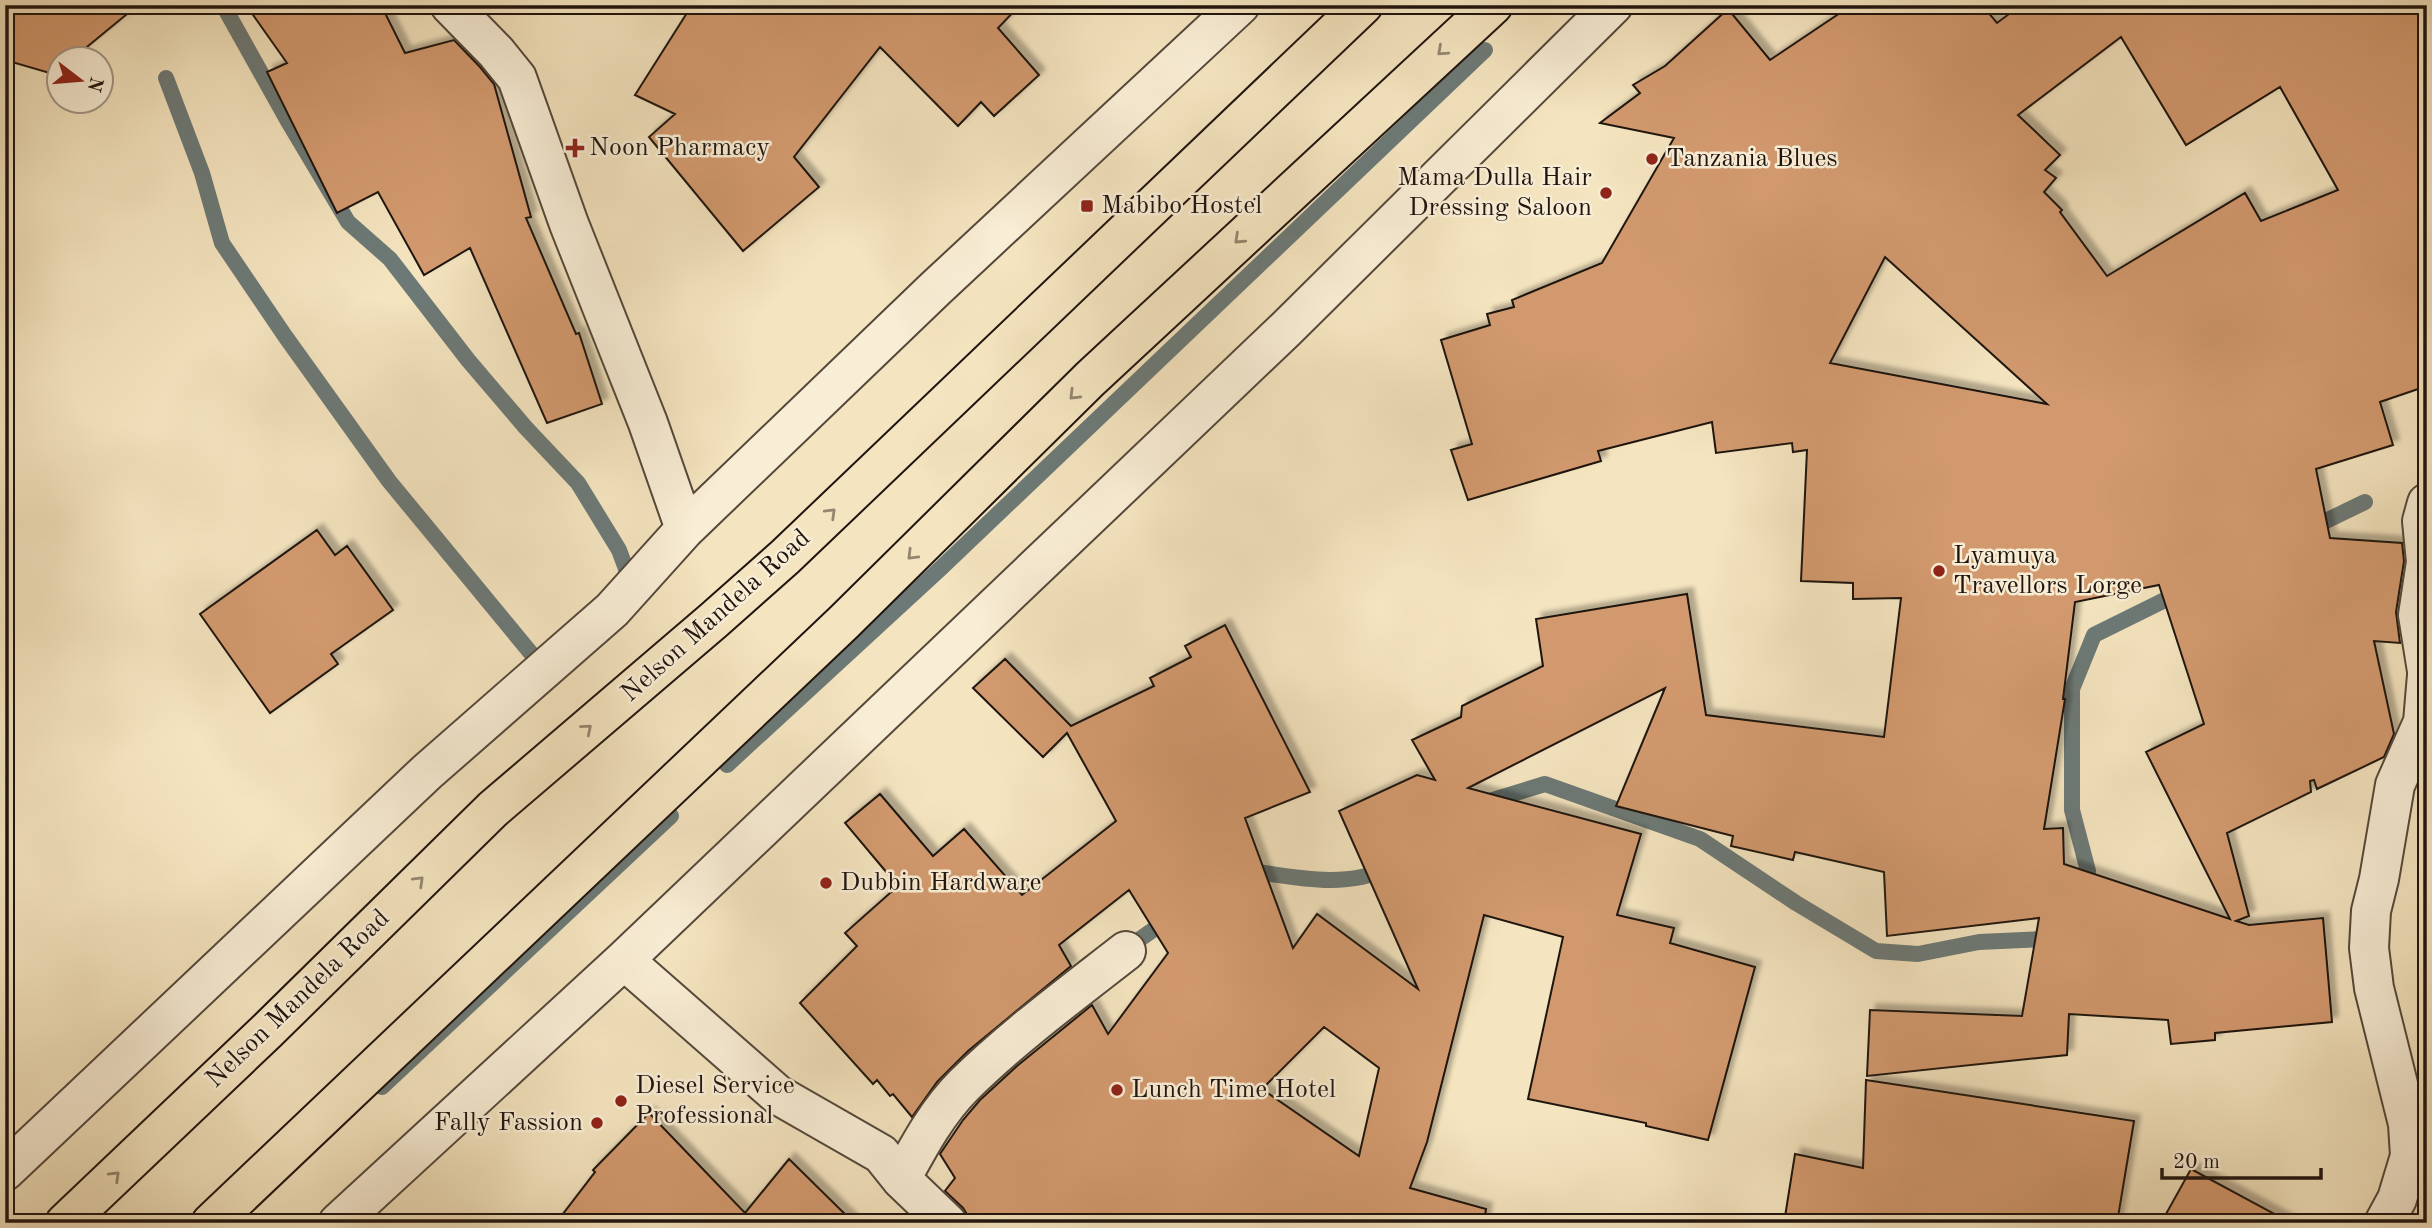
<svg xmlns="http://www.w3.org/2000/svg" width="2432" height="1228" font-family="'Old Standard TT',serif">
<defs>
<filter id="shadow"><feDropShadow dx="6" dy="-6" stdDeviation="2" flood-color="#0004"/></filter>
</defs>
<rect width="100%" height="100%" fill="#f4e4bf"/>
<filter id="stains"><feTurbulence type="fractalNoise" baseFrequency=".00286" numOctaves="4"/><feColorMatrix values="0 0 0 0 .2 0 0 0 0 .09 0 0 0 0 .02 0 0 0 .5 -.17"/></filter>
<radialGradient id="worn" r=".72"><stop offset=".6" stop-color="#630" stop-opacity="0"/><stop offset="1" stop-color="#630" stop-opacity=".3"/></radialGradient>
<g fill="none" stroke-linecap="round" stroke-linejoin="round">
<!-- stream -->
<path stroke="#6c7976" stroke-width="16" d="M 223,5 L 289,123 L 348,222 L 390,259 L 468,360 L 526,428 L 578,483 L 619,550 L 632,585
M 166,78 L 202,173 L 222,243 L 285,336 L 389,481 L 544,669
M 2307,530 L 2365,502
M 727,765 L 941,568 L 1485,50
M 1483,803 L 1545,784 L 1700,839 L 1796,903 L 1876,951 L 1918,954 L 1979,942 L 2045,939 L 2051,932
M 1244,870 C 1290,876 1345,890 1387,868
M 2078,889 L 2088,871 L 2072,810 L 2072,689 L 2094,635 L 2183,591
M 1123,951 L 1170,918
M 382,1087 L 671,816"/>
</g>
<!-- building -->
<path fill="#d2996e" stroke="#1f140f" stroke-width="2" fill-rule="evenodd" filter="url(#shadow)" d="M 5,5 L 138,5 L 71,60 L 60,60 L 60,69 L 53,74 L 5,60 Z
M 246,5 L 381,5 L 405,53 L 454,40 L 480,67 L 494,84 L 531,217 L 526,218 L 576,334 L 579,333 L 602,404 L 547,423 L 470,248 L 424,275 L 378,192 L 337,213 L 267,72 L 287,63 Z
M 692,5 L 1020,5 L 998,28 L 1039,75 L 994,116 L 981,102 L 958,126 L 880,47 L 794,157 L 819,187 L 743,251 L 649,137 L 675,114 L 635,95 Z
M 1852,5 L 1982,5 L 1997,23 L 2021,5 L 2427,5 L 2427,386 L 2380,402 L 2393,445 L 2316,469 L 2330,538 L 2402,543 L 2404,561 L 2396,612 L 2400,643 L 2374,641 L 2394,734 L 2384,757 L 2317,789 L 2314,780 L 2310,781 L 2311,792 L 2227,833 L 2249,916 L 2236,921 L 2249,925 L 2323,918 L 2332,1022 L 2215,1033 L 2215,1040 L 2171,1044 L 2168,1020 L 2069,1014 L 2067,1055 L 1867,1076 L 1870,1010 L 2022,1016 L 2039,918 L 1887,936 L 1884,872 L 1795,852 L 1793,860 L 1731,846 L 1733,836 L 1616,806 L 1665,688 L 1468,788 L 1641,834 L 1617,915 L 1674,928 L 1670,943 L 1755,967 L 1708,1140 L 1646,1126 L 1646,1123 L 1528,1099 L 1563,937 L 1484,915 L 1427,1142 L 1410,1188 L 1486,1209 L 1484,1223 L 968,1223 L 968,1216 L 963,1208 L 945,1191 L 955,1178 L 940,1154 L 963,1120 L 980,1100 L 1017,1066 L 1092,1005 L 1108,1034 L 1168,953 L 1129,890 L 1059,945 L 1071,966 L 968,1051 L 937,1082 L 912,1117 L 893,1094 L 890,1096 L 877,1080 L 873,1084 L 800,1003 L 857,946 L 845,933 L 898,886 L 845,823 L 880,794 L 933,856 L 964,829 L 1022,895 L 1116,821 L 1067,733 L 1043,757 L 973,688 L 1005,659 L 1071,726 L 1154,686 L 1150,678 L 1191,657 L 1185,646 L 1225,625 L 1310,792 L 1245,818 L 1293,948 L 1317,914 L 1418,989 L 1339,811 L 1417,775 L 1435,780 L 1412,740 L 1461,717 L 1462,706 L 1543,666 L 1536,619 L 1687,594 L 1706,715 L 1884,737 L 1901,598 L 1853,599 L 1853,583 L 1801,581 L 1807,450 L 1793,452 L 1792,443 L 1716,453 L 1712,422 L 1598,451 L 1601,461 L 1468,500 L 1451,450 L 1472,444 L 1441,340 L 1490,325 L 1487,314 L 1514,307 L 1512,300 L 1602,263 L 1674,138 L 1600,123 L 1640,93 L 1633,85 L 1665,66 L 1728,9 L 1770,60 ZM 2121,37 L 2186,145 L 2280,87 L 2338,190 L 2261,221 L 2245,193 L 2107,276 L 2060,212 L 2062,210 L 2044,192 L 2056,178 L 2045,170 L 2060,155 L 2018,115 ZM 1885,257 L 2047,404 L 1830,363 ZM 2159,585 L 2204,724 L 2146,752 L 2230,919 L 2064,864 L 2063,828 L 2044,829 L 2065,699 L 2063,699 L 2075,602 ZM 1324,1027 L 1379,1068 L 1359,1156 L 1262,1089 Z
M 317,530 L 335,555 L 347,546 L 393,610 L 331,654 L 338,664 L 270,713 L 200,614 Z
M 1866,1080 L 2134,1121 L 2117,1223 L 1784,1223 L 1795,1154 L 1863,1168 Z
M 649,1113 L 745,1213 L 789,1159 L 854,1223 L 556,1223 L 595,1172 L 593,1170 Z
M 2191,1169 L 2291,1223 L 2161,1223 Z"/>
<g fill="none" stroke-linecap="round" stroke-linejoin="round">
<defs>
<path id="minor" d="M 450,5 L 496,52 L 517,78 L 569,224 L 648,423 L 685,529
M 2427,503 L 2422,521 L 2426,562 L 2418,615 L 2427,671
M 624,960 L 778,1095 L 881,1154 L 901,1179 L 947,1223
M 5,1171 L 427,772 L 612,610 L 685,529 L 936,288 L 1240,5
M 901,1179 C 919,1146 937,1112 964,1085 C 1014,1036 1071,994 1126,951
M 338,1223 L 624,960 L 1286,329 L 1613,5
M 2384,1223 L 2397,1199 L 2410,1156 L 2408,1124 L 2374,988 L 2369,948 L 2371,911 L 2379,879 L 2395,785 L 2423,722 L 2427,675"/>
<path id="major" d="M 65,1223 L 267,1031 L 493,809 L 714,620 L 785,557 L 1363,5
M 211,1223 L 844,622 L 1090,379 L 1493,5"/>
</defs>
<!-- minor casing -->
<use href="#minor" stroke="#54483b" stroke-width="42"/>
<!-- major casing -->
<use href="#major" stroke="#1f140f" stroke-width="42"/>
<!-- minor -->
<use href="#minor" stroke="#f8edd5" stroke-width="38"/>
<!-- major -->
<use href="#major" stroke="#f4e4bf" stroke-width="38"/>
</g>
<!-- one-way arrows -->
<defs><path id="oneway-chevron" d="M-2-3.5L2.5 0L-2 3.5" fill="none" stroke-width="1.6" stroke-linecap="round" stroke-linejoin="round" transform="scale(1.75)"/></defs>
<g stroke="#948670">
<use href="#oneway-chevron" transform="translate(1442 51) rotate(138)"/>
<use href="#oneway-chevron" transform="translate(1239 239) rotate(137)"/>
<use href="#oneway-chevron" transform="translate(1074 395) rotate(135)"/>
<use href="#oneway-chevron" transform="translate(831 513) rotate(-44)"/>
<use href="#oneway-chevron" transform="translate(912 555) rotate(135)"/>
<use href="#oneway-chevron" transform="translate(587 729) rotate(-40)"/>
<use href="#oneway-chevron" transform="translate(419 881) rotate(-44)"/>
<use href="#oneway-chevron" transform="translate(115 1176) rotate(-44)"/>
</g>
<!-- markers -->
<g fill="#8f2418" stroke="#f8edd5" stroke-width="2.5">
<path d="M571.5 137.5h7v7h7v7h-7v7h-7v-7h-7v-7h7z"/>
<circle cx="1652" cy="159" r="7"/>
<circle cx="1606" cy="193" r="7"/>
<rect x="1080" y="199" width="14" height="14" rx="3.5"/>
<circle cx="1939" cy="571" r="7"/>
<circle cx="826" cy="883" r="7"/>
<circle cx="1117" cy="1090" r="7"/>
<circle cx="621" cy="1101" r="7"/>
<circle cx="597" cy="1123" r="7"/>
</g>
<g text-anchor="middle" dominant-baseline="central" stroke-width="5" stroke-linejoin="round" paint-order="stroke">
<!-- poi labels -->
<g font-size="26" fill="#1f140f" stroke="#f8edd5" text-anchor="start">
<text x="589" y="148">Noon Pharmacy</text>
<text x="1666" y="159">Tanzania Blues</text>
<text x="1592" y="178" text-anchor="end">Mama Dulla Hair<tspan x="1592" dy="30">Dressing Saloon</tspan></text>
<text x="1101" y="206">Mabibo Hostel</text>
<text x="1953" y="556">Lyamuya<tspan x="1953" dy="30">Travellors Lorge</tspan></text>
<text x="840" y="883">Dubbin Hardware</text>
<text x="635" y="1086">Diesel Service<tspan x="635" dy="30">Professional</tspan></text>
<text x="1131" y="1090">Lunch Time Hotel</text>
<text x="583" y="1123" text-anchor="end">Fally Fassion</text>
</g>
<!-- street labels -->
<g font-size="26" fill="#1f140f" stroke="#f8edd5">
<text transform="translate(716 616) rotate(-42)">Nelson Mandela Road</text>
<text transform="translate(298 999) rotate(-44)">Nelson Mandela Road</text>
</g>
</g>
<!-- margin -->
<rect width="2432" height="1228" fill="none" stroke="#f4e4bf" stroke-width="28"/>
<rect x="7" y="7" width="2418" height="1214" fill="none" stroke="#1f140f" stroke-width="3.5"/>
<rect x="14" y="14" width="2404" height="1200" fill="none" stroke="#1f140f" stroke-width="2"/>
<!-- north arrow -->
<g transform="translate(80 80) rotate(106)"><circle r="33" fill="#f8edd5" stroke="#a19686" stroke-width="2"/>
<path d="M0-5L12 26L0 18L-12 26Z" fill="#8f2418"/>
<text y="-10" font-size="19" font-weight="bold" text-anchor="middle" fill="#1f140f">N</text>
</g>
<!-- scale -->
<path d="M2162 1168v10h159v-10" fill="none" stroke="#1f140f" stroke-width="3.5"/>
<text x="2173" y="1168" font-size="21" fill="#1f140f" stroke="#f8edd5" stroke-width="5" paint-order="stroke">20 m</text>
<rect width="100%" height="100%" filter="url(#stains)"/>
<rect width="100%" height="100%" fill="url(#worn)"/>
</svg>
